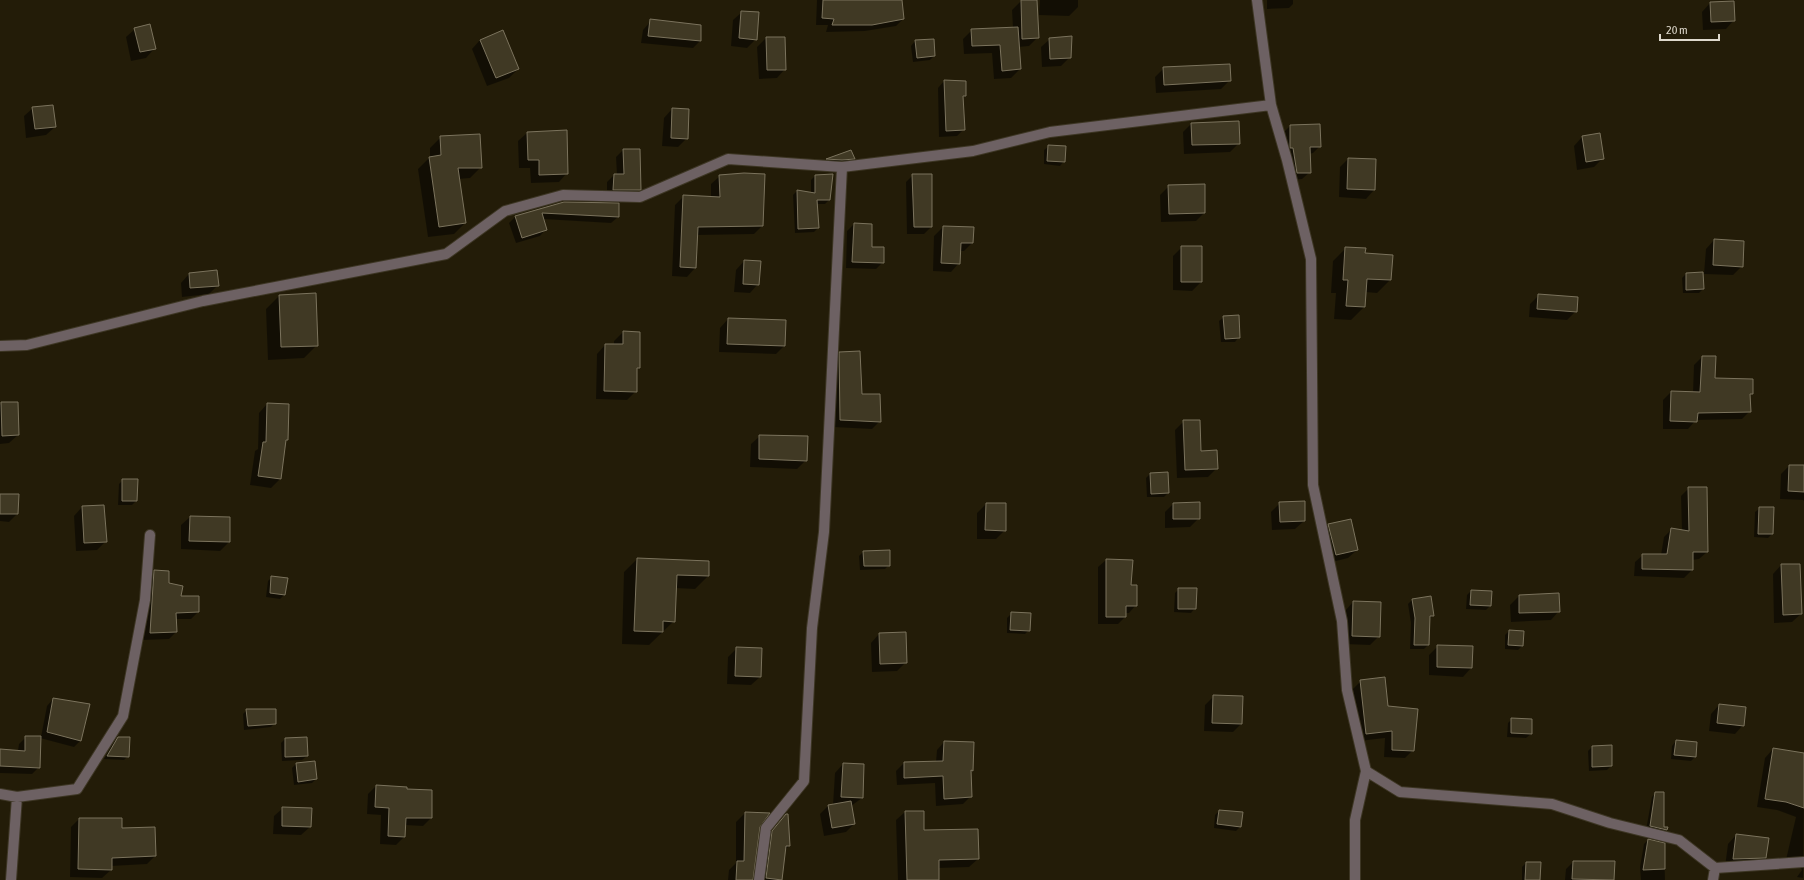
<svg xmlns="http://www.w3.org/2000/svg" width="1804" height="880" font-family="'Asap Condensed',sans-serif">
<rect width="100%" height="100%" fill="#231c08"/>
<!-- shadow -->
<path fill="#0007" d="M 817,0 L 900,0 L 903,19 L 896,26 L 865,31 L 826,32 L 828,25 L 816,25 Z
M 1040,0 L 1078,0 L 1078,7 L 1069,16 L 1039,15 Z
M 1267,0 L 1293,0 L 1293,4 L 1289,8 L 1267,9 Z
M 1021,1 L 1036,1 L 1038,37 L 1029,46 L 1018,47 L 1020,69 L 1011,78 L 994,79 L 992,53 L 964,54 L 963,39 L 972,30 L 1013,28 L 1012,10 Z
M 1710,3 L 1734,20 L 1726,29 L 1703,30 L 1702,12 Z
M 742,12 L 756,39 L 747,48 L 731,46 L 733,20 Z
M 650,22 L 700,26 L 700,41 L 693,48 L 641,43 L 643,30 Z
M 135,29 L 154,49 L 146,58 L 131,61 L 126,37 Z
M 766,38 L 785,69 L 777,78 L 759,79 L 757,47 Z
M 1050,39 L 1070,57 L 1061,66 L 1042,67 L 1041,47 Z
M 480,40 L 518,69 L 509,78 L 487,86 L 472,49 Z
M 915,41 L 934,56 L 930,60 L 913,62 L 911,46 Z
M 1164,68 L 1230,80 L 1221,89 L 1156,93 L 1155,77 Z
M 944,81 L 965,96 L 962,98 L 964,129 L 957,136 L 939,137 L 938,88 Z
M 33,108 L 55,127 L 46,135 L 26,138 L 24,116 Z
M 672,109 L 687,138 L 678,147 L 662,146 L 664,118 Z
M 1191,124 L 1239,143 L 1230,152 L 1184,154 L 1183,132 Z
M 1319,125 L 1320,146 L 1313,153 L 1309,154 L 1310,172 L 1302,179 L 1290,180 L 1283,133 L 1290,126 Z
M 566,131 L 567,173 L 559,182 L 531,183 L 530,168 L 519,168 L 518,141 L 527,133 Z
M 441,137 L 481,167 L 470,178 L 458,179 L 465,223 L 454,234 L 428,237 L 418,169 L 430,157 L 430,148 Z
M 1582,137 L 1603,158 L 1594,167 L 1577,170 L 1574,146 Z
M 1049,146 L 1064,161 L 1060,166 L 1044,164 L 1044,150 Z
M 623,150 L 640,189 L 633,196 L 607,196 L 607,182 L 614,175 L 617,175 L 616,157 Z
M 850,151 L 853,159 L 849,163 L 824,163 L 827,160 Z
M 1348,159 L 1375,160 L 1374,190 L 1366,199 L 1339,197 L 1340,167 Z
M 913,175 L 931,227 L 924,234 L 907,234 L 906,182 Z
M 720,176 L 762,226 L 754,234 L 697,235 L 695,268 L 687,277 L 672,276 L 675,205 L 684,196 L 711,197 L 711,184 Z
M 815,176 L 829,200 L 825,204 L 817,204 L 818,228 L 814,232 L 795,233 L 793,195 L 797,191 L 811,193 L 811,180 Z
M 1169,186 L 1204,213 L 1196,221 L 1161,222 L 1160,195 Z
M 564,203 L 618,217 L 611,223 L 543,219 L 546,229 L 540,236 L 516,243 L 509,223 L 516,216 Z
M 854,224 L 883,262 L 876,269 L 846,268 L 847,231 Z
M 943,227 L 972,243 L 964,251 L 960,251 L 959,263 L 951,272 L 933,271 L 934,236 Z
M 1714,240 L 1742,266 L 1733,275 L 1704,274 L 1706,249 Z
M 1182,247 L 1201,282 L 1192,291 L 1173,290 L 1173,256 Z
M 1346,248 L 1364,254 L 1390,280 L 1377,293 L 1365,292 L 1364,307 L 1351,320 L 1334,319 L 1336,293 L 1331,293 L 1333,261 Z
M 744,261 L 758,284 L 750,293 L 734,292 L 736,270 Z
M 189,274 L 218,285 L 209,294 L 182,297 L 181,283 Z
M 1686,274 L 1703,289 L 1699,293 L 1683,293 L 1682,278 Z
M 1539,295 L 1576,311 L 1567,320 L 1529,317 L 1530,304 Z
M 279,296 L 317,345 L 304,358 L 268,360 L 266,309 Z
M 1224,317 L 1239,337 L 1235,342 L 1221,342 L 1219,321 Z
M 728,319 L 784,346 L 776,354 L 719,352 L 720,328 Z
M 623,332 L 639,367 L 636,370 L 636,391 L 627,400 L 596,399 L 597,354 L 605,345 L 614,345 L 614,341 Z
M 840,353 L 861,395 L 880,421 L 872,429 L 833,427 L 832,361 Z
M 1702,357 L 1714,379 L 1752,393 L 1749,396 L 1750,411 L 1742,419 L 1696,420 L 1688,429 L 1663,429 L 1663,400 L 1671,392 L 1693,393 L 1694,365 Z
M 2,403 L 18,435 L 9,443 L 0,444 L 0,405 Z
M 267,404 L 287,440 L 285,442 L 280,479 L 271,488 L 250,485 L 255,451 L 258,449 L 259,413 Z
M 1184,421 L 1200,452 L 1216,469 L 1208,477 L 1177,478 L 1175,430 Z
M 760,436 L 806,460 L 797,469 L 750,467 L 751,444 Z
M 1789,466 L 1804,466 L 1804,501 L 1803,500 L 1780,499 L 1781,474 Z
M 1150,474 L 1168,493 L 1164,497 L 1147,497 L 1146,478 Z
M 123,480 L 137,480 L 136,501 L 132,505 L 118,505 L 119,484 Z
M 1689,488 L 1707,552 L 1699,559 L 1692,560 L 1692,570 L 1684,578 L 1634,576 L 1635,562 L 1643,555 L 1661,555 L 1664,537 L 1672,529 L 1682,531 L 1681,496 Z
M 0,495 L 17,514 L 9,522 L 0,521 Z
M 1280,503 L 1304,521 L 1295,529 L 1272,530 L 1271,512 Z
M 986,504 L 1005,504 L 1005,530 L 996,539 L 977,539 L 977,513 Z
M 1173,504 L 1199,518 L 1190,527 L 1165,528 L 1165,512 Z
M 82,507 L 106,541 L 97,550 L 76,551 L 74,516 Z
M 1760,508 L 1772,534 L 1768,538 L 1754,537 L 1755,512 Z
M 190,517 L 229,542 L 220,551 L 181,549 L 181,525 Z
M 1329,525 L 1357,550 L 1348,558 L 1328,563 L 1320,534 Z
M 863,552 L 889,565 L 885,569 L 860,570 L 859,556 Z
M 637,559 L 708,562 L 708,576 L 695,589 L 675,588 L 674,621 L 649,645 L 622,644 L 624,572 Z
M 1106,560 L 1132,561 L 1130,586 L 1136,605 L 1129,613 L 1125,613 L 1125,617 L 1118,624 L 1098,624 L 1098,567 Z
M 1781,565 L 1801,614 L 1792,622 L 1774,623 L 1773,574 Z
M 154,571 L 180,597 L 198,612 L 191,619 L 175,619 L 176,632 L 169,639 L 143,640 L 147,578 Z
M 272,577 L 285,594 L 280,599 L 266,597 L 268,581 Z
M 1179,589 L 1195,608 L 1191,613 L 1174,612 L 1175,593 Z
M 1471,591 L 1490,606 L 1486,610 L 1466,609 L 1467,595 Z
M 1519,596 L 1559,611 L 1551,620 L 1511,622 L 1510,605 Z
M 1430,597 L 1433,615 L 1429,620 L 1428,645 L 1424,649 L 1410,649 L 1411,623 L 1408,604 L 1412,600 Z
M 1353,602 L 1379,636 L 1370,645 L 1344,644 L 1345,611 Z
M 1011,614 L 1029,630 L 1025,634 L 1007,633 L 1007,618 Z
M 1509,631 L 1522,646 L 1518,650 L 1505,649 L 1505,635 Z
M 879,634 L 906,662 L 897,671 L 872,672 L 871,643 Z
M 1438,646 L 1471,668 L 1463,677 L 1429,675 L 1429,655 Z
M 737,648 L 760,677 L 751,685 L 727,684 L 728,657 Z
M 1361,681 L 1387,707 L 1413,750 L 1405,758 L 1384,757 L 1385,738 L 1359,741 L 1353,689 Z
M 1214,696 L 1241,724 L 1233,732 L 1204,731 L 1205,705 Z
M 53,699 L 80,741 L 74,747 L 40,738 L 39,767 L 32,774 L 0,773 L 0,750 L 18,751 L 19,744 L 26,737 L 41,737 L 47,706 Z
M 1719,705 L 1743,725 L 1735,734 L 1709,731 L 1711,714 Z
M 247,710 L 275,723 L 271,727 L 244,730 L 243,714 Z
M 1512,719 L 1531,734 L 1526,738 L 1507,737 L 1508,723 Z
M 118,738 L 128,756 L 124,760 L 104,759 L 114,742 Z
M 285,739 L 307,756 L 302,760 L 282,761 L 281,743 Z
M 1676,741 L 1695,757 L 1691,761 L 1671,759 L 1672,746 Z
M 944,742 L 972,770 L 970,773 L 971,796 L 963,804 L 936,806 L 935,783 L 897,785 L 896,771 L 904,763 L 936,762 L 937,750 Z
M 1611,746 L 1611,766 L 1607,770 L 1589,771 L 1588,751 L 1592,747 Z
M 1773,749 L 1804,789 L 1803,878 L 1797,877 L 1802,870 L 1798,865 L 1785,864 L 1796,817 L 1777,810 L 1757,807 L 1765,758 Z
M 296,764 L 316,779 L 312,783 L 294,785 L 292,768 Z
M 843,764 L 862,798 L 851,806 L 854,824 L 846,832 L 824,836 L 820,814 L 828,806 L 833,805 L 835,773 Z
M 376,786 L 431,818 L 423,826 L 405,825 L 404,837 L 396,845 L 380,844 L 381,815 L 367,814 L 368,794 Z
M 1656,793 L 1663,827 L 1667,828 L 1662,834 L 1646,830 L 1652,797 Z
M 283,808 L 310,827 L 301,835 L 273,834 L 274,816 Z
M 1219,811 L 1240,827 L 1236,831 L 1214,828 L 1215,815 Z
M 905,812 L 923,832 L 978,859 L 969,867 L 938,868 L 938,880 L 898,880 L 896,820 Z
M 745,813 L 759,827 L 752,880 L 728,880 L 729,870 L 736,863 L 736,822 Z
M 79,819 L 121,829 L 155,856 L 147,864 L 111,866 L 111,870 L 102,878 L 70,877 L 71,827 Z
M 782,819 L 789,846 L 785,850 L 781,880 L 763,880 L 768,836 Z
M 1736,835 L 1765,858 L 1757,866 L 1725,867 L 1728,844 Z
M 1648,840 L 1664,844 L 1665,880 L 1641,880 L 1640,867 L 1644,844 Z
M 1573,862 L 1614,862 L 1613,880 L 1565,880 L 1566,869 Z
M 1526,863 L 1539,880 L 1522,880 L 1522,867 Z"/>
<!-- building -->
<path fill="#403924" stroke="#7b735d" d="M 823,0 L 902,0 L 904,19 L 872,25 L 832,25 L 834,19 L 822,18 Z
M 1021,0 L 1037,0 L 1039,38 L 1022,39 Z
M 1734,1 L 1735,21 L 1711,22 L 1710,2 Z
M 741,11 L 759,12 L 757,40 L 739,38 Z
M 650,19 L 701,25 L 701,41 L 648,36 Z
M 150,24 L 156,49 L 140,52 L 134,28 Z
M 1018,27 L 1021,69 L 1002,71 L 1000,45 L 972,46 L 971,29 Z
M 503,30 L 519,69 L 496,78 L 480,40 Z
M 1072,36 L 1071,58 L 1050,59 L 1049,38 Z
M 766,37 L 785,37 L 786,70 L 767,70 Z
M 934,39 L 935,56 L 917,58 L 915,40 Z
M 1230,64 L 1231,81 L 1164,85 L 1163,67 Z
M 944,80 L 966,81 L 966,96 L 963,96 L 965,130 L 946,131 Z
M 53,105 L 56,127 L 35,129 L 32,107 Z
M 672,108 L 689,109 L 688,139 L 671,138 Z
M 1239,121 L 1240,144 L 1192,145 L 1191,123 Z
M 1320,124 L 1321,147 L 1310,147 L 1311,173 L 1297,173 L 1293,148 L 1290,148 L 1290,125 Z
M 567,130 L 568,174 L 539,175 L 539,160 L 528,160 L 527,132 Z
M 1600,133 L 1604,159 L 1586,162 L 1582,136 Z
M 480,134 L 482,168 L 458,168 L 466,223 L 439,227 L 429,157 L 441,155 L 440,136 Z
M 1048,145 L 1066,146 L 1065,162 L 1047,161 Z
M 623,149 L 640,149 L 641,190 L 613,190 L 614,174 L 624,174 Z
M 851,150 L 855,159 L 842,160 L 826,159 Z
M 1348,158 L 1376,159 L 1375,190 L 1347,189 Z
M 744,173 L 765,174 L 763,226 L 698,227 L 696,268 L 680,267 L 683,195 L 720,197 L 719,175 Z
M 833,174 L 830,200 L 817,200 L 819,228 L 798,229 L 797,190 L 815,193 L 815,175 Z
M 912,174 L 932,174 L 932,227 L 914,227 Z
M 1205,184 L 1205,213 L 1169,214 L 1168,185 Z
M 564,202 L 619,203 L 619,217 L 542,213 L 547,230 L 522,238 L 515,216 Z
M 854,223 L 872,224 L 872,247 L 884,247 L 884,263 L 852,262 Z
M 943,226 L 974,227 L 973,243 L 961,243 L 960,264 L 941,263 Z
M 1714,239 L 1744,241 L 1743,267 L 1713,265 Z
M 1181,246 L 1202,246 L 1202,282 L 1181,282 Z
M 1345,247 L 1366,248 L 1365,253 L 1393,255 L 1391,280 L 1367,279 L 1365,307 L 1346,306 L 1348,280 L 1343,280 Z
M 744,260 L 761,261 L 759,285 L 743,284 Z
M 217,270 L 219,286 L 190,288 L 189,273 Z
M 1703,272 L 1704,289 L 1686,290 L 1686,273 Z
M 316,293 L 318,346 L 281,347 L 279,295 Z
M 1538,294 L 1578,297 L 1577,312 L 1537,309 Z
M 1239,315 L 1240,338 L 1225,339 L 1223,316 Z
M 728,318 L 786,320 L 785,346 L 727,344 Z
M 623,331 L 640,332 L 640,368 L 637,368 L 637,392 L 604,391 L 605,344 L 623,344 Z
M 860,351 L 862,394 L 880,394 L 881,422 L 840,420 L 839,352 Z
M 1702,356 L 1716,356 L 1715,378 L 1753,379 L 1753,394 L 1750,394 L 1751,412 L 1698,413 L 1697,422 L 1670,421 L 1671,391 L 1700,392 Z
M 1,402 L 18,402 L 19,435 L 2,436 Z
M 267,403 L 289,404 L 288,440 L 286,440 L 281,479 L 258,476 L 263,442 L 266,442 Z
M 1183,420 L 1200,420 L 1201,451 L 1217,450 L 1218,469 L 1185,470 Z
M 759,435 L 808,436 L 807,461 L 759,459 Z
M 1789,465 L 1804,465 L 1804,492 L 1788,491 Z
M 1168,472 L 1169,493 L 1151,494 L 1150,473 Z
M 122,479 L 138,479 L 137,501 L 122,501 Z
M 1688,487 L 1707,487 L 1708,552 L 1693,552 L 1693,570 L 1642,569 L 1642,554 L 1667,554 L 1671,528 L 1689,531 Z
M 0,494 L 19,494 L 18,514 L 0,514 Z
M 1305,501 L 1305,521 L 1280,522 L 1279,502 Z
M 1200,502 L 1200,519 L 1173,519 L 1173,503 Z
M 986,503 L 1006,503 L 1006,531 L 985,530 Z
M 104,505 L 107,542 L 84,543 L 82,506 Z
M 1759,507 L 1774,507 L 1773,534 L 1758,534 Z
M 190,516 L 230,517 L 230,542 L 189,541 Z
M 1351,519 L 1358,550 L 1336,555 L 1328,524 Z
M 890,550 L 890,566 L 864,566 L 863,551 Z
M 637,558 L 709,561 L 709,576 L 677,575 L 675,622 L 663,621 L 663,632 L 634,631 Z
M 1106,559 L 1133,560 L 1131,585 L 1137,585 L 1137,606 L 1126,606 L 1126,617 L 1106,617 Z
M 1781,564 L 1800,564 L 1802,614 L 1783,615 Z
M 154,570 L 169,571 L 169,583 L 183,586 L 181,596 L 199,596 L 199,612 L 176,613 L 177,632 L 150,633 Z
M 271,576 L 288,578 L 285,595 L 270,593 Z
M 1178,588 L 1197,588 L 1196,609 L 1178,609 Z
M 1471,590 L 1492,591 L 1491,606 L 1470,605 Z
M 1559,593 L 1560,612 L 1519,613 L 1519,595 Z
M 1431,596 L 1434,616 L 1430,616 L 1429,645 L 1414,645 L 1415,618 L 1412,599 Z
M 1353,601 L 1381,602 L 1380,637 L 1352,636 Z
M 1011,612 L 1031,613 L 1030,631 L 1010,630 Z
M 1509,630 L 1524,631 L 1523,646 L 1508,645 Z
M 906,632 L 907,663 L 880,664 L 879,633 Z
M 1437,645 L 1473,646 L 1472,668 L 1437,667 Z
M 736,647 L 762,648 L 761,677 L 735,676 Z
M 1385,677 L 1388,706 L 1418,709 L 1414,751 L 1392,750 L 1392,731 L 1366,734 L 1360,680 Z
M 1213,695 L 1243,696 L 1242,724 L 1212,723 Z
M 53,698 L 90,704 L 81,741 L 47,732 Z
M 1719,704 L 1746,707 L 1744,726 L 1717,723 Z
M 246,709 L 276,709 L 276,724 L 248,726 Z
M 1511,718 L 1532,719 L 1532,734 L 1511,733 Z
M 25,736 L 41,736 L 40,768 L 0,766 L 0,749 L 25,751 Z
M 118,737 L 130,737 L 129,757 L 107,756 Z
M 307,737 L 308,756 L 285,757 L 285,738 Z
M 1676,740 L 1697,742 L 1696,757 L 1674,755 Z
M 944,741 L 974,742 L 973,771 L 971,770 L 972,797 L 944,799 L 943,776 L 904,778 L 904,762 L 943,761 Z
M 1612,745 L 1612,766 L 1592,767 L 1592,746 Z
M 1773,748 L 1804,753 L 1804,808 L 1786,802 L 1765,799 Z
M 315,761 L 317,779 L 298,782 L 296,763 Z
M 843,763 L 864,764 L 863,798 L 841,797 Z
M 376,785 L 407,787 L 407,789 L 432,790 L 432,818 L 406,818 L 405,837 L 388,836 L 389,808 L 375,807 Z
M 1655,792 L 1664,792 L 1664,827 L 1668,827 L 1667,830 L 1650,826 Z
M 851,801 L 855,824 L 832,828 L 828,805 Z
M 282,807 L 312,808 L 311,827 L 282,826 Z
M 1219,810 L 1243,812 L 1241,827 L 1217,824 Z
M 905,811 L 924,811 L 924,830 L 978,829 L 979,859 L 939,860 L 939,880 L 907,880 Z
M 745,812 L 770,813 L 760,827 L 753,880 L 736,880 L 737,861 L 744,861 Z
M 786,814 L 788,814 L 790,846 L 786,846 L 782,880 L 766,878 L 772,831 Z
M 79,818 L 122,818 L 122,828 L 155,827 L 156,856 L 112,858 L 112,870 L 78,869 Z
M 1736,834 L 1769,838 L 1766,858 L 1733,859 Z
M 1648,839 L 1665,843 L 1665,869 L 1643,870 Z
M 1573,861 L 1615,861 L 1614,880 L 1572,879 Z
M 1526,862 L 1541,862 L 1540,880 L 1525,880 Z"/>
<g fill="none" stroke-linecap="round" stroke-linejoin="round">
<defs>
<path id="minor" d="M 1271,105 L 1287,160 L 1311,259 L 1313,485 L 1342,621 L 1347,690 L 1366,771 L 1400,792 L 1552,804 L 1610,823 L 1679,840 L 1715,868 L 1804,862
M 0,346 L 27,345 L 203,301 L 446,254 L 505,211 L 563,195 L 640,197 L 728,159 L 842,167
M 0,794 L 17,797 L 77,789 L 123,716 L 145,600 L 150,535
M 11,880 L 17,797
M 759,880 L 766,828 L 804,781 L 812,628 L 824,532 L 842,167 L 973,151 L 1050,132 L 1271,105 L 1257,0
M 1355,880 L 1355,820 L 1366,771
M 1713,880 L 1715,868"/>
</defs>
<!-- minor casing -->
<use href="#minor" stroke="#3d3624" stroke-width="12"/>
<!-- minor -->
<use href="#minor" stroke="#6d6163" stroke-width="10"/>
</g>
<!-- scale -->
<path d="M1660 34v6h59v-6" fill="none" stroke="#ded9cd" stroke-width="2"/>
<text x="1666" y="34" font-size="12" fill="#ded9cd" stroke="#231c08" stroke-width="3" paint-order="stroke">20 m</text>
</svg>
